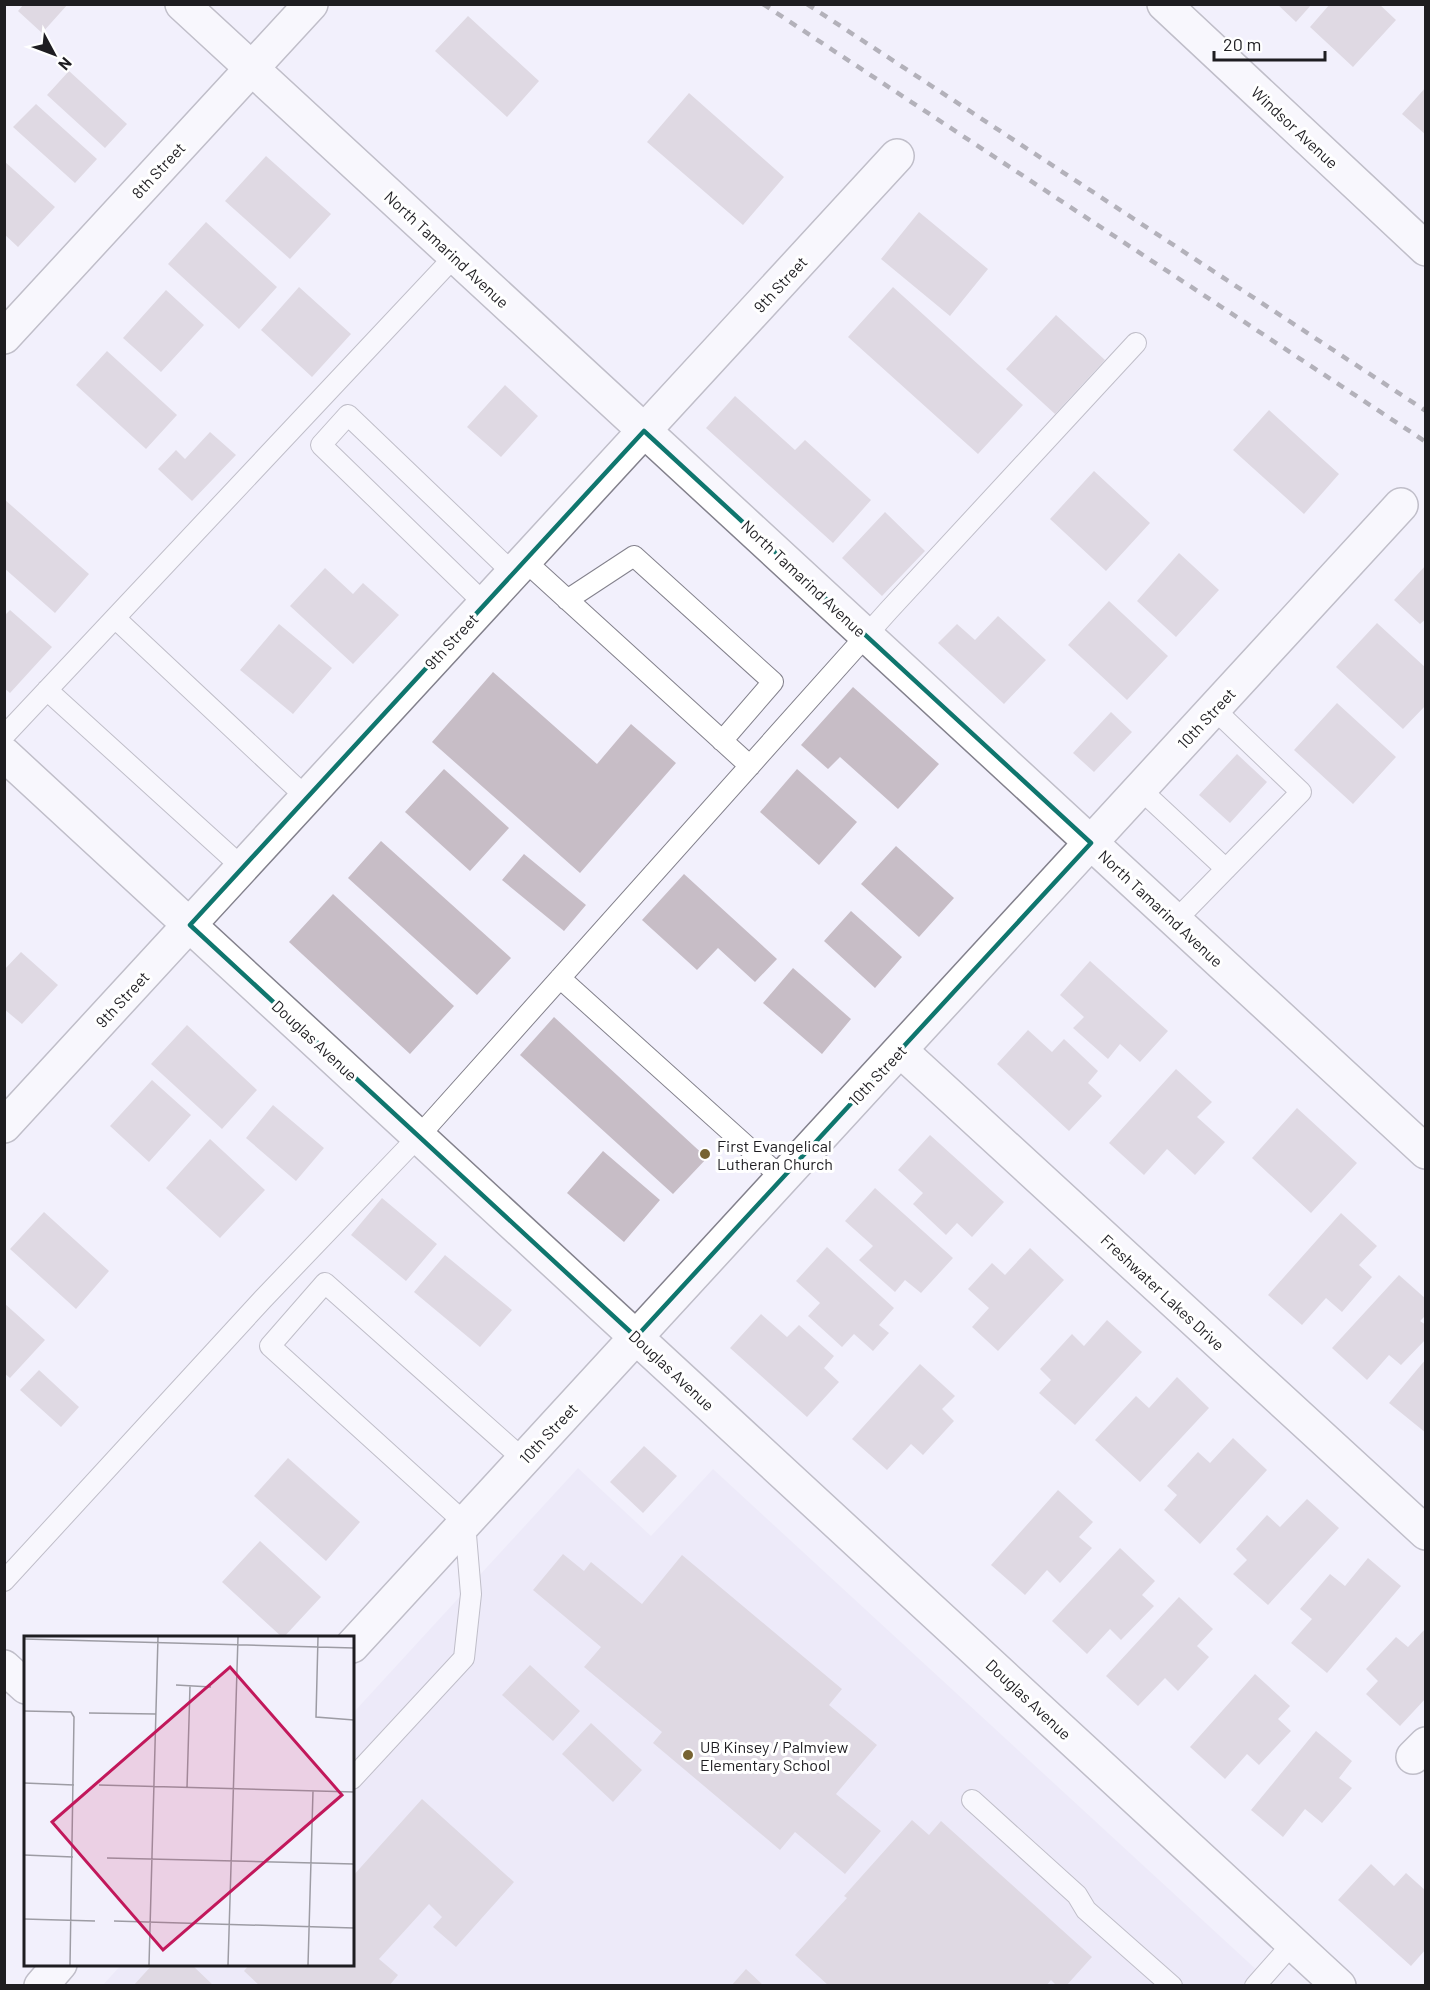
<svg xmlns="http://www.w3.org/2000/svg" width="1430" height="1990" font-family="Barlow,sans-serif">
<rect width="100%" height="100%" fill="#f2f0fc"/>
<!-- built -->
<path fill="#e7e3f6" d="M 578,1468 L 651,1536 L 713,1469 L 1273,1985 L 102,1986 L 121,1965 L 352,1964 L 353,1713 Z"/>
<!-- building -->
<path fill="#c7bdc6" d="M 24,4 L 68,4 L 42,33 L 18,11 Z
M 1277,4 L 1312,4 L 1296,22 Z
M 1330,4 L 1379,4 L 1396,20 L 1353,67 L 1310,27 Z
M 468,16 L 539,81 L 507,117 L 435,51 Z
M 69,71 L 127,124 L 105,148 L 47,95 Z
M 1426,87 L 1426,135 L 1402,114 Z
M 689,93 L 784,177 L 743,225 L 647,142 Z
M 36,104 L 97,159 L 75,183 L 13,127 Z
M 266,156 L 331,214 L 290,259 L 225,201 Z
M 4,161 L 55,207 L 18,247 L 4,234 Z
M 919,212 L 988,269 L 950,316 L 881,259 Z
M 206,222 L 277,287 L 239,329 L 168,264 Z
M 299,287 L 351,334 L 312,377 L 261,330 Z
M 893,287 L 1023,405 L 978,454 L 848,337 Z
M 166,290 L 204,325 L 161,372 L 123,338 Z
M 1056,315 L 1105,360 L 1055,414 L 1006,369 Z
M 107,351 L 177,415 L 146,449 L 76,385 Z
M 505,385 L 538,416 L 501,457 L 467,427 Z
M 735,396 L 795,450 L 805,440 L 871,500 L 833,543 L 706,428 Z
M 1269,410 L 1339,474 L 1304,514 L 1233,450 Z
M 210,432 L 236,455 L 192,501 L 158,469 L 176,450 L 185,459 Z
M 1094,471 L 1150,523 L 1106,571 L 1050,519 Z
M 4,499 L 89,574 L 55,613 L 4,568 Z
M 885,512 L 925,551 L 882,596 L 842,558 Z
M 1179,553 L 1219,590 L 1176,637 L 1137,601 Z
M 1426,565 L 1426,619 L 1420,624 L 1394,600 Z
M 325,568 L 353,594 L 363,583 L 399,615 L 353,664 L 290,606 Z
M 1109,601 L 1168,656 L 1127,700 L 1068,645 Z
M 10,610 L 52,647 L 10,693 L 4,688 L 4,616 Z
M 998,616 L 1046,660 L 1004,704 L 938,643 L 957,624 L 975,640 Z
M 1377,623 L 1426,668 L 1426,705 L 1403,729 L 1336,667 Z
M 279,624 L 332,668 L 293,714 L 240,670 Z
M 493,672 L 597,764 L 631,724 L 676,763 L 580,873 L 432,742 Z
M 853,687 L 939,764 L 898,809 L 840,757 L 828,769 L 801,745 Z
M 1337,703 L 1396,757 L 1353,804 L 1294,750 Z
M 1111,712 L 1132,732 L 1094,772 L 1073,753 Z
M 1237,754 L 1267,782 L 1230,823 L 1199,795 Z
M 444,769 L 509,828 L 470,871 L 405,812 Z
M 797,769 L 857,822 L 819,865 L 760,812 Z
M 381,841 L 511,958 L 477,995 L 348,878 Z
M 896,846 L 954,898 L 919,937 L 861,884 Z
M 524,854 L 586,905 L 564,931 L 502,880 Z
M 684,874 L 777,959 L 755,982 L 718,948 L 697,970 L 642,920 Z
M 333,894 L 454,1006 L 410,1054 L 289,942 Z
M 851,911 L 902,957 L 875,988 L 824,941 Z
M 21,952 L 58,985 L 22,1024 L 4,1009 L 4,970 Z
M 1090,961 L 1168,1031 L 1140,1062 L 1120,1044 L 1108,1059 L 1073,1028 L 1084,1017 L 1060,995 Z
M 793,968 L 851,1019 L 822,1054 L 763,1003 Z
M 554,1017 L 707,1158 L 673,1194 L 520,1055 Z
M 187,1025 L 257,1090 L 222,1129 L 151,1064 Z
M 1028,1030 L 1052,1052 L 1064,1039 L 1098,1071 L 1088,1083 L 1102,1096 L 1069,1131 L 997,1064 Z
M 1176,1069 L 1212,1102 L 1197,1117 L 1225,1142 L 1195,1175 L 1167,1149 L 1144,1175 L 1109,1143 Z
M 152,1080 L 191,1115 L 149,1162 L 110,1126 Z
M 273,1105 L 324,1148 L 296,1181 L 246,1138 Z
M 1297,1108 L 1357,1163 L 1311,1213 L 1252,1158 Z
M 930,1135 L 1004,1202 L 972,1237 L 957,1223 L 946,1235 L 913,1204 L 923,1193 L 898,1170 Z
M 210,1139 L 265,1190 L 220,1238 L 166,1188 Z
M 603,1151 L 660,1200 L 624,1242 L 567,1193 Z
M 875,1188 L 953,1258 L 921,1293 L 905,1280 L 895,1292 L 859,1260 L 873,1246 L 845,1221 Z
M 382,1198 L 437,1244 L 406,1281 L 351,1235 Z
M 44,1212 L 109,1271 L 76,1309 L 10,1249 Z
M 1341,1213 L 1377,1246 L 1359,1265 L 1372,1277 L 1342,1312 L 1326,1298 L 1302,1325 L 1268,1295 Z
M 827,1247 L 894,1308 L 879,1325 L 889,1333 L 873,1351 L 854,1334 L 842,1347 L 808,1316 L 820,1303 L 796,1281 Z
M 1030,1248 L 1064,1280 L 998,1351 L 972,1327 L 989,1308 L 968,1289 L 992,1263 L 1005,1275 Z
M 445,1255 L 512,1310 L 480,1347 L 414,1292 Z
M 1399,1275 L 1426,1299 L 1426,1315 L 1420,1321 L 1426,1325 L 1426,1339 L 1401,1365 L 1389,1355 L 1367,1380 L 1332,1348 Z
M 4,1303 L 45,1340 L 10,1378 L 4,1373 Z
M 761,1314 L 787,1337 L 799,1325 L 834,1356 L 824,1368 L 839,1382 L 807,1417 L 730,1348 Z
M 1107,1320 L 1142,1352 L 1075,1425 L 1039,1393 L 1051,1380 L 1040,1369 L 1072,1334 L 1084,1346 Z
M 1426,1359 L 1426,1433 L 1389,1403 Z
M 920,1364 L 955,1396 L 942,1409 L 954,1421 L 923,1455 L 911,1444 L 887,1470 L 852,1439 Z
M 39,1370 L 79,1407 L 61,1427 L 20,1390 Z
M 1177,1377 L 1209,1408 L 1140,1482 L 1095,1440 L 1136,1396 L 1149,1408 Z
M 1233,1438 L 1267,1470 L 1200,1544 L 1164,1510 L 1177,1495 L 1167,1486 L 1198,1452 L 1210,1463 Z
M 644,1446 L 677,1476 L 643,1513 L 610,1482 Z
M 288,1458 L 360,1522 L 326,1561 L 254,1496 Z
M 1058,1490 L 1093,1522 L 1079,1537 L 1092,1548 L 1060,1583 L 1047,1570 L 1025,1595 L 991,1565 Z
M 1307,1499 L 1339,1528 L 1268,1605 L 1233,1574 L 1247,1560 L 1236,1549 L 1267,1515 L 1280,1527 Z
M 260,1541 L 321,1597 L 283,1638 L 222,1582 Z
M 1120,1548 L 1155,1581 L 1142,1595 L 1154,1606 L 1121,1640 L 1110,1629 L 1087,1654 L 1052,1621 Z
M 563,1554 L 584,1571 L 591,1562 L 642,1604 L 682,1555 L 842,1689 L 829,1705 L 877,1745 L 836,1794 L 881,1831 L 845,1874 L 795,1832 L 780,1850 L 653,1743 L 662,1732 L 584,1667 L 601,1647 L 533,1590 Z
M 1368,1558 L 1401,1586 L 1327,1673 L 1291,1643 L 1312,1619 L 1300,1609 L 1330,1574 L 1345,1586 Z
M 1179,1597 L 1213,1629 L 1197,1646 L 1209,1657 L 1178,1691 L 1165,1678 L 1138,1706 L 1106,1676 Z
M 1426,1628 L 1426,1698 L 1400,1726 L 1366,1694 L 1378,1681 L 1366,1669 L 1396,1637 L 1408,1647 Z
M 530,1665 L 580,1711 L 553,1741 L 502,1695 Z
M 1255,1674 L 1290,1706 L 1278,1719 L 1291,1731 L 1259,1765 L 1247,1754 L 1225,1779 L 1190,1747 Z
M 591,1723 L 642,1770 L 613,1802 L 562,1754 Z
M 1316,1731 L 1352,1761 L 1339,1778 L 1352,1788 L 1322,1823 L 1305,1809 L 1283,1837 L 1251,1810 Z
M 422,1799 L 514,1882 L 456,1947 L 433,1927 L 442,1917 L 429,1904 L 379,1959 L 398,1975 L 389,1986 L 260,1986 L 244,1971 L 250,1964 L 352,1964 L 352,1877 Z
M 912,1820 L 929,1835 L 941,1821 L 1092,1957 L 1066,1986 L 1057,1986 L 1051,1980 L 1046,1986 L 829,1986 L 795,1955 L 847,1898 L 844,1896 Z
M 1371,1864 L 1394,1886 L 1406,1873 L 1426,1891 L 1426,1949 L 1411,1966 L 1338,1900 Z
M 153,1964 L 191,1964 L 214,1986 L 133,1986 Z
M 746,1969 L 764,1986 L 731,1986 Z"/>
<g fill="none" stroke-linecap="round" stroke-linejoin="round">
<defs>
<path id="lane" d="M 525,561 L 750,766
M 567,600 L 634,556 L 773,682 L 722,741
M 485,604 L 321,445 L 348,415 L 513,573
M 115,618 L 307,798
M 47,690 L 243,868
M 4,736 L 455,256
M 1140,789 L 1226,869
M 1175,921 L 1301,792 L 1214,709
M 560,978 L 782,1178
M 4,1581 L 263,1299 L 419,1136 L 889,610 L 1136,343
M 352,1779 L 464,1658 L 471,1594 L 465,1523 L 270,1346 L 325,1283 L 523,1459
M 972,1800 L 1077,1895 L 1086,1910 L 1172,1986
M 1255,1986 L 1293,1943"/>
<path id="street" d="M 1164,4 L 1426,249
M 4,337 L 311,4
M 4,754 L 1339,1986
M 900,1050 L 1426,1533
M 4,1126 L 897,156
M 352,1646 L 1401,505
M 4,1667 L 26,1687
M 1413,1757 L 1426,1744
M 41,1986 L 60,1964"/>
<path id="secondary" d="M 182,4 L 1426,1152"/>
</defs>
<!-- lane casing -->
<use href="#lane" stroke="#83818c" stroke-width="22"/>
<!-- street casing -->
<use href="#street" stroke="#83818c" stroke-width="36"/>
<!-- secondary casing -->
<use href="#secondary" stroke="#83818c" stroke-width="36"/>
<!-- lane -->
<use href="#lane" stroke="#fff" stroke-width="20"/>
<!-- street -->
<use href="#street" stroke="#fff" stroke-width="33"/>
<!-- secondary -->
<use href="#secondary" stroke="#fff" stroke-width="33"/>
<!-- rail -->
<path stroke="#66656b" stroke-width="4.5" stroke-dasharray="8 8" stroke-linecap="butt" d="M 763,4 L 1426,442
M 807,4 L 1426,411"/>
</g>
<!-- marked area -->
<path d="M0 0H1430V1990H0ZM 644,431 L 1091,843 L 636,1337 L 190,925 Z" fill="#f2f0fc" fill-opacity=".55" fill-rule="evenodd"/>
<path fill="none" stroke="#0f766e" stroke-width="4.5" stroke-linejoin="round" d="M 644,431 L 1091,843 L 636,1337 L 190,925 Z"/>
<!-- markers -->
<g fill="#776332" stroke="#fff" stroke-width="2">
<circle cx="705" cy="1154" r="6"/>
<circle cx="688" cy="1755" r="6"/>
</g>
<g text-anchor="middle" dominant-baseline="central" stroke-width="6" stroke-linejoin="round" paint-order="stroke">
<!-- street labels -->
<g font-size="16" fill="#1e1d21" stroke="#fff">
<text transform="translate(1295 127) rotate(43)">Windsor Avenue</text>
<text transform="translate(158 170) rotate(-47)">8th Street</text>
<text transform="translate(447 249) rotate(43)">North Tamarind Avenue</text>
<text transform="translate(780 284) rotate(-47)">9th Street</text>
<text transform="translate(804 578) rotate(43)">North Tamarind Avenue</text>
<text transform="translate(451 641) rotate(-47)">9th Street</text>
<text transform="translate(1206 718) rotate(-47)">10th Street</text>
<text transform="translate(1161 908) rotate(43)">North Tamarind Avenue</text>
<text transform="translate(122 999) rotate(-47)">9th Street</text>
<text transform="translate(315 1040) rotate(43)">Douglas Avenue</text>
<text transform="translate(877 1075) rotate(-47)">10th Street</text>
<text transform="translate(1163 1292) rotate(43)">Freshwater Lakes Drive</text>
<text transform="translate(672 1370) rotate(43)">Douglas Avenue</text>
<text transform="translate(548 1433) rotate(-47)">10th Street</text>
<text transform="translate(1029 1699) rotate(43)">Douglas Avenue</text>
</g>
<!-- poi labels -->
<g font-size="16" fill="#1e1d21" stroke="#fff" text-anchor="start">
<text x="717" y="1145">First Evangelical<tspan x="717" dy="18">Lutheran Church</tspan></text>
<text x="700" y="1746">UB Kinsey / Palmview<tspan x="700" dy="18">Elementary School</tspan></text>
</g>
</g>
<!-- overview -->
<g transform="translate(24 1636)">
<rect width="330" height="330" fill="#f2f0fc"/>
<path fill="none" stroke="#9d9ca4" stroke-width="1.5" d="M 294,1 L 292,81 L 330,84M 0,3 L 330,12M 152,49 L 187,51M 0,75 L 47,76 L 50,81 L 46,329M 65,77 L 132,78M 0,147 L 50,149M 75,149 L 330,156M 163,152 L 166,50M 0,219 L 49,221M 83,222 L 330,228M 0,283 L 71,285M 90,285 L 330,292M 125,329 L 134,1M 204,329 L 214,1M 284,329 L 289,155"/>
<path fill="#c2185b" fill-opacity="0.15" stroke="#c2185b" stroke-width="3" d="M 206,31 L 318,159 L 139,314 L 28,186 Z"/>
<rect width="330" height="330" fill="none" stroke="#1e1d21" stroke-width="3"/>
</g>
<!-- border -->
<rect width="1430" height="1990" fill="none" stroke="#1e1d21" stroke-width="12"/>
<!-- north arrow -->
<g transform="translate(54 54) rotate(131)" stroke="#ffffff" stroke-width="4.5" paint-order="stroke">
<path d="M0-4.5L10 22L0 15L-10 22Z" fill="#1e1d21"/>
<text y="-9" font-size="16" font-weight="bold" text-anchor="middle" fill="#1e1d21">N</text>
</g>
<!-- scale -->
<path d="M1214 51v9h111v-9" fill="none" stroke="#1e1d21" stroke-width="3"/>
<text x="1223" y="51" font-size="18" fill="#1e1d21" stroke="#ffffff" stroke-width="4.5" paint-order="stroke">20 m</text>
</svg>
